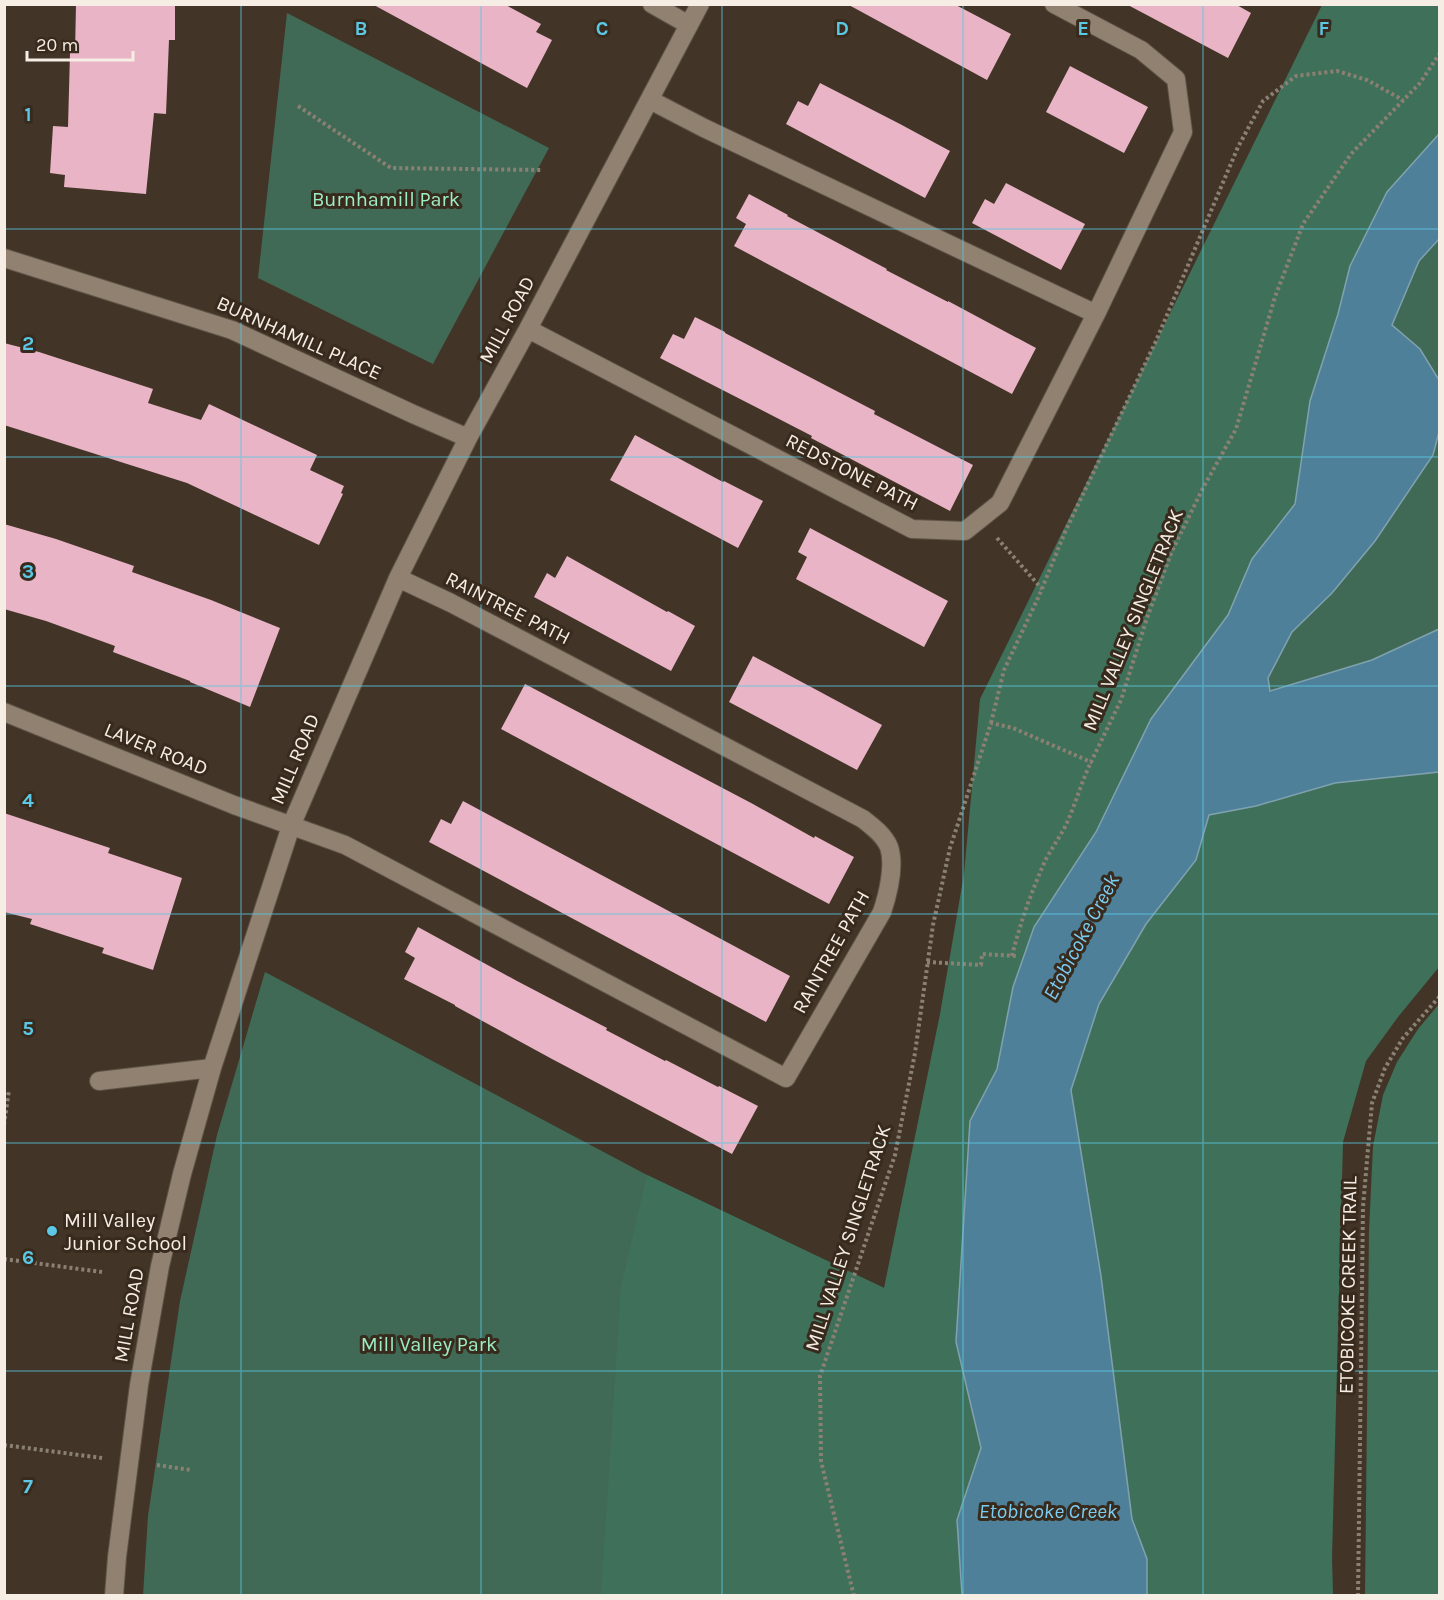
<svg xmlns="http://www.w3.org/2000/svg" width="1444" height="1600" font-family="Karla,sans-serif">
<rect width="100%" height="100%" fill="#423527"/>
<!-- green -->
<path fill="#416a56" d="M 287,13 L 549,148 L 433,364 L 258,278 Z
M 1439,239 L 1439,380 L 1420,349 L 1392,325 L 1419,261 Z
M 1439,432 L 1439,629 L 1372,660 L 1269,691 L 1268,678 L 1292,632 L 1332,593 L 1433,455 Z
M 265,972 L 647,1175 L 884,1288 L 853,1595 L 143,1596 L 148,1516 L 180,1301 L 217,1135 Z"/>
<!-- forest -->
<path fill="#3f7059" d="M 1322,5 L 1439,5 L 1439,134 L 1387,192 L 1350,266 L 1338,314 L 1310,401 L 1295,504 L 1252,559 L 1228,615 L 1096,832 L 1034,927 L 1013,988 L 997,1069 L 970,1121 L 956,1342 L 981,1448 L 957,1520 L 962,1595 L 601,1596 L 621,1287 L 647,1175 L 884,1288 L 940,1014 L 964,874 L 980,699 Z
M 1439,772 L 1439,967 L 1398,1017 L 1366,1061 L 1343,1142 L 1332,1558 L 1333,1595 L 1147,1595 L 1147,1559 L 1132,1519 L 1101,1276 L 1071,1090 L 1099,1004 L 1146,924 L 1196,860 L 1209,815 L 1256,806 L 1335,783 Z
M 1439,1004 L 1439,1595 L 1365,1595 L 1369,1231 L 1373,1146 L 1383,1095 L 1397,1062 L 1418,1029 Z"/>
<!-- water -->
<path fill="#4e8199" stroke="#80a2b0" stroke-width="1.5" d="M 1439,134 L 1439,239 L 1419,261 L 1392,325 L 1420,349 L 1439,380 L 1439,432 L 1433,455 L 1375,541 L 1332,593 L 1292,632 L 1268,678 L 1270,691 L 1372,660 L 1439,629 L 1439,772 L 1335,783 L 1256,806 L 1209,815 L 1196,860 L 1146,924 L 1099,1004 L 1071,1090 L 1101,1276 L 1132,1519 L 1147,1559 L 1147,1595 L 962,1595 L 957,1520 L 981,1448 L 956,1342 L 970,1121 L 997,1069 L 1013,987 L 1034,927 L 1096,832 L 1151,719 L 1228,615 L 1252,559 L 1295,504 L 1310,401 L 1338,314 L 1350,266 L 1387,192 Z"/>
<!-- building -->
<path fill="#e9b4c5" d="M 76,4 L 175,4 L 175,40 L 169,40 L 166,114 L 154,113 L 146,194 L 64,187 L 65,175 L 50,173 L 53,126 L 68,127 L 70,53 L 75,53 Z
M 372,4 L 504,4 L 541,24 L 536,32 L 552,40 L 527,88 Z
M 847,4 L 954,4 L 1011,34 L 987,80 Z
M 1126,4 L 1235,4 L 1251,13 L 1228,58 Z
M 1070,66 L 1148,107 L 1124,153 L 1046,112 Z
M 820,83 L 900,124 L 950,151 L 925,198 L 786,124 L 798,101 L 808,106 Z
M 1006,183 L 1085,224 L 1061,270 L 972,223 L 985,199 L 994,204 Z
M 749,194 L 788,215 L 787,216 L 887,269 L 886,270 L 948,302 L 948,301 L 1036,348 L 1012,394 L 734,246 L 746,224 L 736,218 Z
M 695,317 L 725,332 L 725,333 L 875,411 L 874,414 L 973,465 L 950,511 L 811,438 L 812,436 L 660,358 L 673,334 L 684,339 Z
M 4,343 L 39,352 L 153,389 L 148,403 L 201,420 L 209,404 L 317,455 L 310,470 L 344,486 L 341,493 L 343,494 L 319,545 L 187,483 L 4,425 Z
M 635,435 L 723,482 L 724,481 L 763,501 L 738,548 L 610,480 Z
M 4,524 L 56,539 L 134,566 L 132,572 L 211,600 L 280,628 L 250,707 L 190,682 L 190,681 L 113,652 L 115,646 L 46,621 L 4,609 Z
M 810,528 L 948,601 L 924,647 L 796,579 L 807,557 L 798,552 Z
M 567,556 L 667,612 L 668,611 L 695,626 L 671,671 L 534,597 L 547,573 L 555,578 Z
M 753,656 L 882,725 L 857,770 L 729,702 Z
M 525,684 L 753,804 L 814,838 L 815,836 L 854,857 L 829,904 L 501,729 Z
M 463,801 L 790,976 L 766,1022 L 467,862 L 429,842 L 441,819 L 451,824 Z
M 4,813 L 110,848 L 108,853 L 182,878 L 153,970 L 102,953 L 104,948 L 30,924 L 32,919 L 4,912 Z
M 418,927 L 517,981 L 607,1028 L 606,1030 L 665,1061 L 666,1060 L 718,1087 L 719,1086 L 758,1106 L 732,1154 L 552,1059 L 455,1006 L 455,1005 L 404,979 L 415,958 L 405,952 Z"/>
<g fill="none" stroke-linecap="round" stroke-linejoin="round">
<defs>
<path id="minor" d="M 652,4 L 689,25
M 650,100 L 704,128 L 1096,314
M 4,258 L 232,330 L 413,414 L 468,438
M 528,329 L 912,529 L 965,531 L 1000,503 L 1096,314 L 1183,132 L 1176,79 L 1141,50 L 1054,4
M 4,712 L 234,805 L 345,845 L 786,1078 L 882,912 C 888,894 895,865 889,847 C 884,835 872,826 863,819 L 451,603 L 398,578
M 99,1081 L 212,1068
M 114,1596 L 117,1557 L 139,1385 L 160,1266 L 182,1174 L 212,1068 L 291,826 L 398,578 L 468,438 L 528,329 L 700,4"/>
</defs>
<!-- minor casing -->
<use href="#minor" stroke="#5e5347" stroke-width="20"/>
<!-- path -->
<path stroke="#8b8074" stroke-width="4" stroke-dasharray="3 3" stroke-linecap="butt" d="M 298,106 L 391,168 L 541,170
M 997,538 L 1042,589
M 991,723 L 1004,670 L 1039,596 L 1065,532 L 1156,341 L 1238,147 L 1263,101 L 1296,76 L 1337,71 L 1367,80 L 1403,100
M 1012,956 C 1020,923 1032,890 1046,859 C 1052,848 1059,838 1065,827 C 1075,806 1081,783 1091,762
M 927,962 L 981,965 L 982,954 L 1017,956
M 4,1125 L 9,1090
M 4,1259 L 102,1272
M 4,1445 L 102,1458
M 157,1465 L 191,1470
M 854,1596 L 821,1461 L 820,1376 L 895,1155 L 915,1053 L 933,925 L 950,848 L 991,723 L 1013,728 L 1091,762 L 1121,700 L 1147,618 L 1172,551 L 1203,488 L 1236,429 L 1275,297 L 1303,224 L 1351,154 L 1420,83 L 1440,53
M 1358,1596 L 1363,1207 L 1372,1103 L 1385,1068 L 1403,1038 L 1440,996"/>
<!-- minor -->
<use href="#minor" stroke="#908171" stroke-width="18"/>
</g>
<!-- grid -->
<path fill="none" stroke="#5bc8e6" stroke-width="1.5" stroke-opacity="0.55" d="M 241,4 L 241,1596M 481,4 L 481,1596M 722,4 L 722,1596M 963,4 L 963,1596M 1203,4 L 1203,1596M 4,229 L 1440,229M 4,457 L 1440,457M 4,686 L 1440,686M 4,914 L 1440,914M 4,1143 L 1440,1143M 4,1371 L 1440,1371"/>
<!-- markers -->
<circle fill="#5bc8e6" stroke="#382b1d" stroke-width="2" cx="52" cy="1231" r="6"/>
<g text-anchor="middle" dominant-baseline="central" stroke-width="6" stroke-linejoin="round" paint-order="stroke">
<!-- park labels -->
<g font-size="20" fill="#9cecc4" stroke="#382b1d">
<text x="386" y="199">Burnhamill Park</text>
<text x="429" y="1344">Mill Valley Park</text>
</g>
<!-- street labels -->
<g font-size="20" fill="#f6eee5" stroke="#382b1d">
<text transform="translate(507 320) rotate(-62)">MILL ROAD</text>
<text transform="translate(299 338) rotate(24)">BURNHAMILL PLACE</text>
<text transform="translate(852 472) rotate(27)">REDSTONE PATH</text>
<text transform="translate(508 608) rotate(27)">RAINTREE PATH</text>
<text transform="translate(1133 620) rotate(-68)">MILL VALLEY SINGLETRACK</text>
<text transform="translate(156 749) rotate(22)">LAVER ROAD</text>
<text transform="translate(295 759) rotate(-67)">MILL ROAD</text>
<text transform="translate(831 952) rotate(-61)">RAINTREE PATH</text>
<text transform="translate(848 1238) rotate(-72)">MILL VALLEY SINGLETRACK</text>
<text transform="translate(1348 1285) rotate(-89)">ETOBICOKE CREEK TRAIL</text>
<text transform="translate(129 1315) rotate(-80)">MILL ROAD</text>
</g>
<!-- poi labels -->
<g font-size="20" fill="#f6eee5" stroke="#382b1d" text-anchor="start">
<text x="64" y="1220">Mill Valley<tspan x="64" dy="23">Junior School</tspan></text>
</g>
<!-- water labels -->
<g font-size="21" font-style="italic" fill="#7bccf2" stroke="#382b1d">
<text transform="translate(1081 937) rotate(-62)">Etobicoke Creek</text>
<text x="1048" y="1511">Etobicoke Creek</text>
</g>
</g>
<g font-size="20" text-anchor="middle" font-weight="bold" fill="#5bc8e6" stroke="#382b1d" stroke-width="6" stroke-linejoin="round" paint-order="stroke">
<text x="361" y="35">B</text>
<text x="602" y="35">C</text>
<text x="842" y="35">D</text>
<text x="1083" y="35">E</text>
<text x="1324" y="35">F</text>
<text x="28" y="121">1</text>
<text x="28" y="350">2</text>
<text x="28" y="578">3</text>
<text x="28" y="807">4</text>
<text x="28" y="1035">5</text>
<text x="28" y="1264">6</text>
<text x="28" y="1493">7</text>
</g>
<!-- border -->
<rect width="1444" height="1600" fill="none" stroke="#f6eee5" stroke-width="12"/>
<!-- scale -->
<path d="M27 51v9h106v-9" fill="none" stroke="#f6eee5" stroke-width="3"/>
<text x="36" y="51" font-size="18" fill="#f6eee5" stroke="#382b1d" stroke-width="4.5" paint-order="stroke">20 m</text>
</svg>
